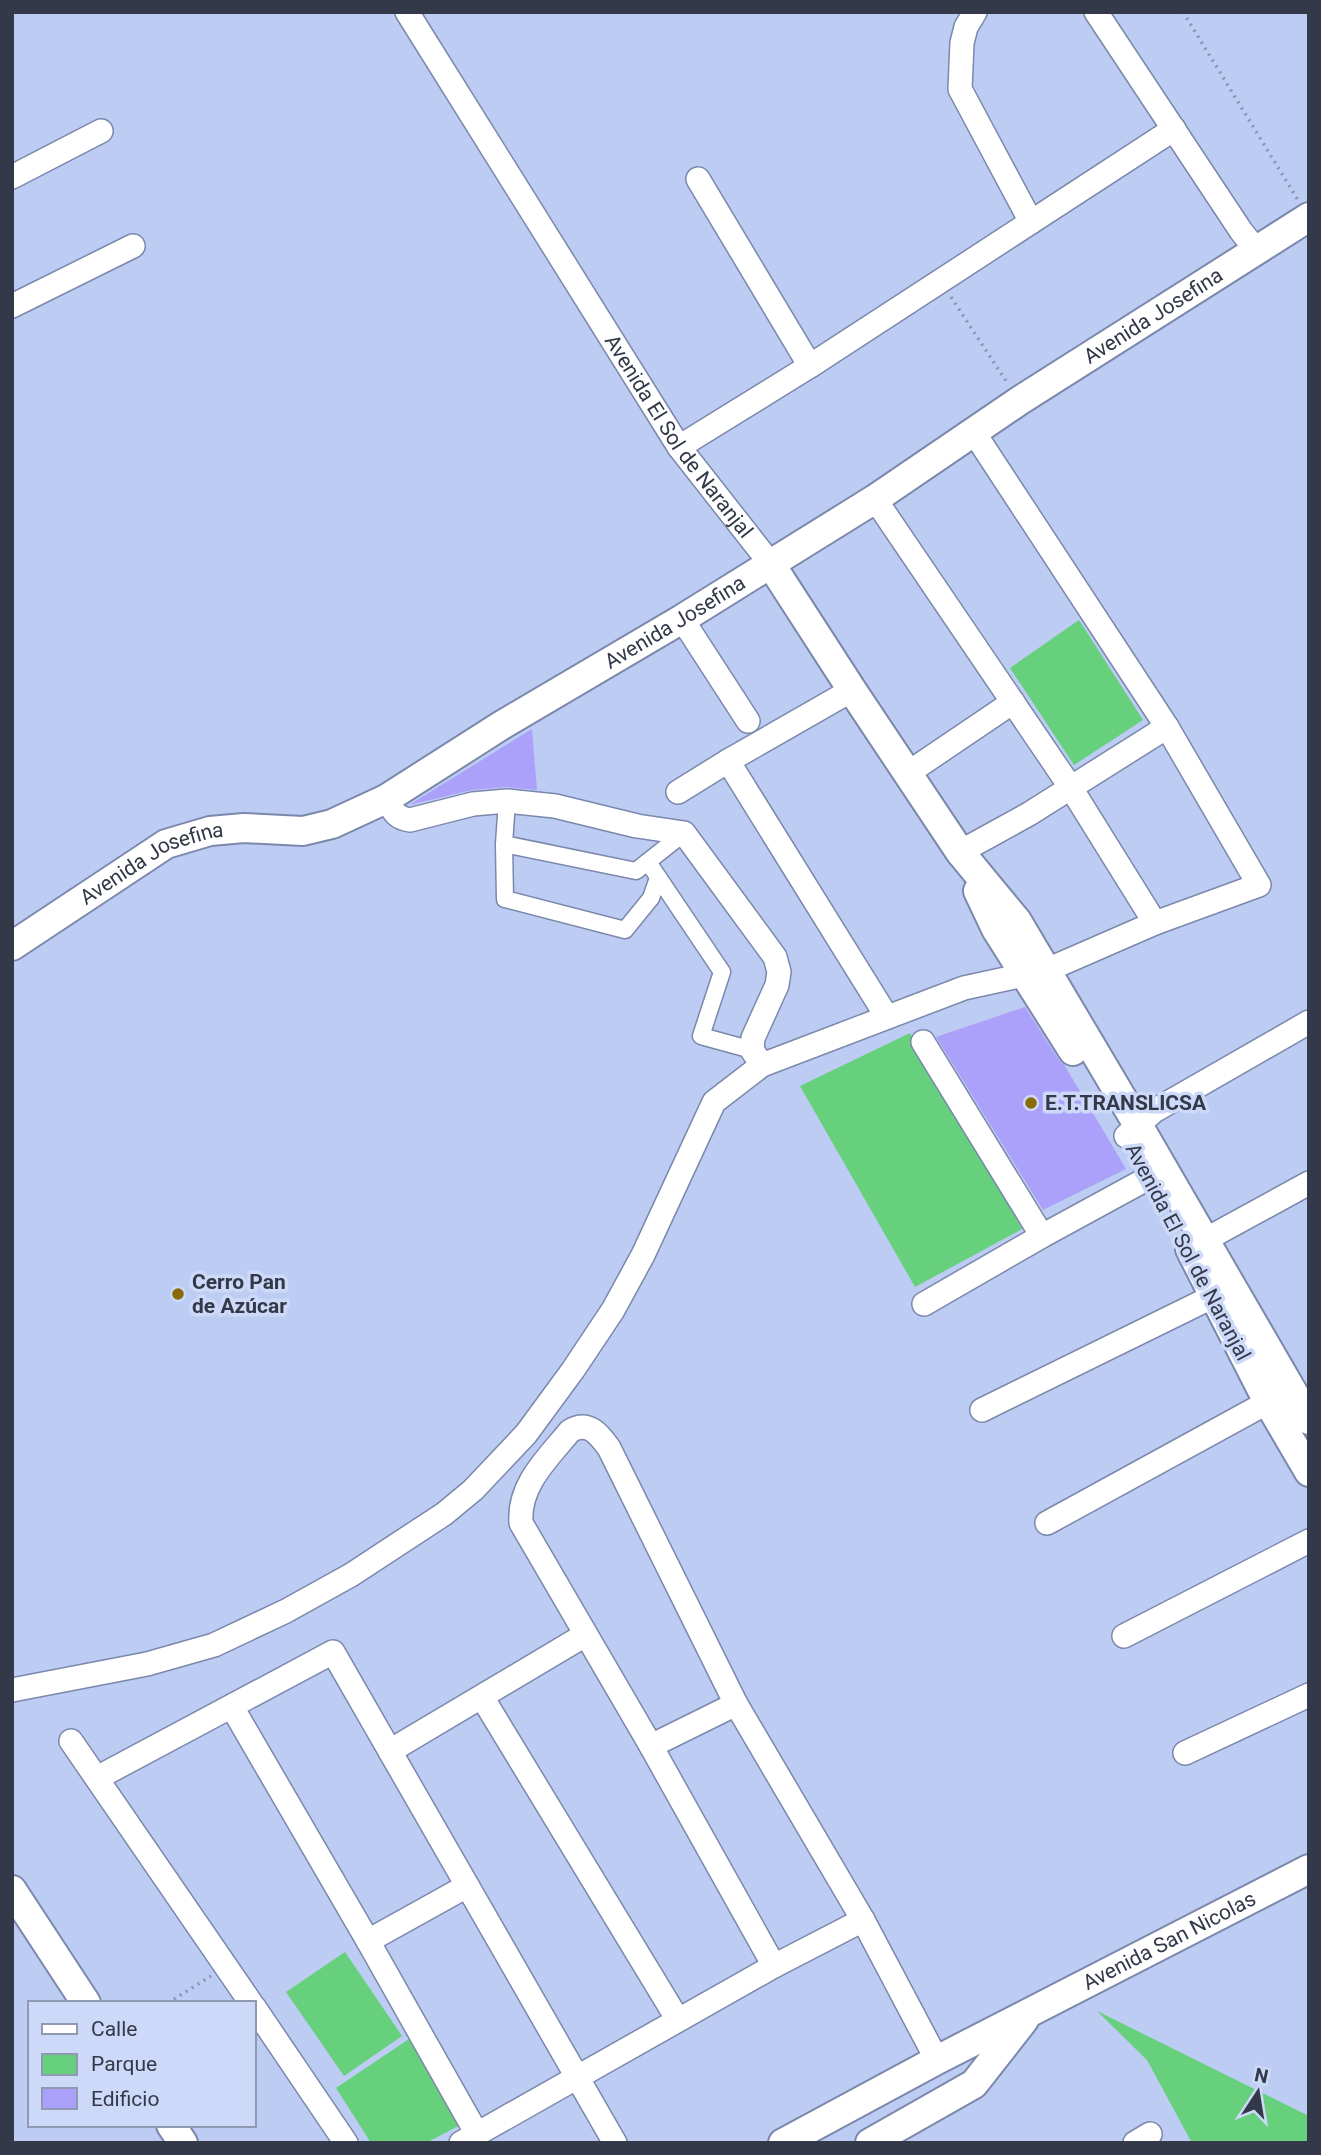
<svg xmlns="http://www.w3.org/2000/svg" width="1321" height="2155" font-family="Roboto,sans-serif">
<rect width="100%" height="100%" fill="#bdccf2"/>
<!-- green -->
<path fill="#66d07c" d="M 1079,620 L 1143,720 L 1074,765 L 1010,668 Z
M 910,1033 L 1022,1229 L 915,1287 L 800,1086 Z
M 345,1952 L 402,2036 L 344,2076 L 286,1992 Z
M 1097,2011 L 1309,2116 L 1309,2143 L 1192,2143 L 1147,2060 Z
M 409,2039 L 462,2124 L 426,2143 L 371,2143 L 336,2088 Z"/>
<!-- building -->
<path fill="#aba1fa" d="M 532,729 L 537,790 L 506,787 L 472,790 L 409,805 Z
M 1025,1007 L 1059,1060 L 1065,1066 L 1126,1169 L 1043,1210 L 936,1037 Z"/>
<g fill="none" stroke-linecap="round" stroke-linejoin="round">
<defs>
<path id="pedestrian" d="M 507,801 L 504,844 L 505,899 L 625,930 L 651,898 L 658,878
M 504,844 L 636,871 L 684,833
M 648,862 L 722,972 L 701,1036 L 752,1050"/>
<g id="minor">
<path id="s1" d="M 407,12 L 679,447 L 770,563"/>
<path d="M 975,12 L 966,27 L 962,43 L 960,89 L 1031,222"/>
<path d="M 1096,12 L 1241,231 L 1257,251"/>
<path d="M 12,177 L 101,131"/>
<path d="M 698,179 L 810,366"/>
<path d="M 12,306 L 133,246"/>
<path d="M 679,447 L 810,366 L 1174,129"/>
<path d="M 875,499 L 1071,788 L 1155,923"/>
<path d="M 682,619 L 748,721"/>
<path d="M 728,761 L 887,1017"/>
<path d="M 908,773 L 1013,702"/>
<path d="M 678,792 L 728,761 L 852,690"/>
<path d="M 386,799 C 393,811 396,818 410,820 L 473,804 L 507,801 L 555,806 L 637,826 L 684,833 L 775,957 L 779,972 L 777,985 L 753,1038 L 752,1050 L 762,1065"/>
<path d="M 960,852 L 1029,814 L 1167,727"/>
<path d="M 923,1042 L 1042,1236"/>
<path d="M 1126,1136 L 1154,1111 L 1309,1022"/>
<path d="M 1192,1247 L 1309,1183"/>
<path d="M 924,1304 L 1042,1236 L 1163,1170"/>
<path d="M 982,1410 L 1214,1296"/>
<path d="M 1047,1523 L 1268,1402"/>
<path d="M 1124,1636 L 1309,1541"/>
<path d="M 12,1690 L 147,1664 L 214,1645 L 286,1611 L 351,1575 L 444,1514 L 473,1490 L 526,1434 L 573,1370 L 613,1310 L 643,1255 L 714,1102 L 762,1065 L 964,988 L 1047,970 L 1155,923 L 1259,885 L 1167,727 L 973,431"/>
<path d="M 482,1697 L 678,2020"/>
<path d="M 232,1707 L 368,1941 L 477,2134"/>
<path d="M 71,1741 L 251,2003"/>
<path d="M 651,1746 L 736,1704"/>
<path d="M 390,1751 L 585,1635"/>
<path d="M 1185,1753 L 1309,1695"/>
<path d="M 97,1778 L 333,1652 L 615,2143"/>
<path d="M 368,1941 L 467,1886"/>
<path d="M 774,1966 L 651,1746 L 521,1523 C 518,1485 548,1458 570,1431 C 588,1420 599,1434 609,1448 L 736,1704 L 863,1920 L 937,2060"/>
<path d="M 254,2007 L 346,2143"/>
<path d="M 461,2143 L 774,1966 L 863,1920"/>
<path d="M 1135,2143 L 1150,2134"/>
</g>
<g id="tertiary">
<path d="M 770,563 L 852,690 L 960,852 L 1017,921 L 1138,1125 L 1309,1420"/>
<path d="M 978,891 L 996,929 L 1073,1051"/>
<path id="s2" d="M 12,946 L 166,844 L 210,831 L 244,828 L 303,831 L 332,824 L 386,799 L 502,725 L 682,619 L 875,499 L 1019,401 L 1309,217"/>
<path d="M 1190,1249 L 1268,1402 L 1309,1472"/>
<path d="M 12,1890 L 86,2003"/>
<path d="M 171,2125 L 183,2143"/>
<path id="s3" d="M 783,2143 L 937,2060 L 1309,1869"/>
<path d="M 870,2143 L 974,2084 L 1024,2020"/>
</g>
</defs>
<!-- pedestrian casing -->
<use href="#pedestrian" stroke="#7b88ac" stroke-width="19"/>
<!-- minor casing -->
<use href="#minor" stroke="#7b88ac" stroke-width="26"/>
<!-- tertiary casing -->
<use href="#tertiary" stroke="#7b88ac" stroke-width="32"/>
<!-- path -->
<path stroke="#8994b2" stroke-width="3.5" stroke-dasharray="2 5" stroke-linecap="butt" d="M 1183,12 L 1298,200
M 951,297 L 1008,384
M 168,2003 L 211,1976"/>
<!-- pedestrian -->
<use href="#pedestrian" stroke="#fff" stroke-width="16"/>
<!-- minor -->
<use href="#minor" stroke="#fff" stroke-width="23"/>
<!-- tertiary -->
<use href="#tertiary" stroke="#fff" stroke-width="28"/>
</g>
<!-- markers -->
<g fill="#896b0a" stroke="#cdd9f8" stroke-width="2.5">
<circle cx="1031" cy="1103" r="7"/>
<circle cx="178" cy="1294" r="7"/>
</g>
<g text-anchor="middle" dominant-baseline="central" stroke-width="7" stroke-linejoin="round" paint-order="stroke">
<!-- street labels -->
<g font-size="21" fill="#333948" stroke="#cdd9f8">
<text stroke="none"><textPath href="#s2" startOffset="1320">Avenida Josefina</textPath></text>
<text stroke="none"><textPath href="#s1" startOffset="504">Avenida El Sol de Naranjal</textPath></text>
<text stroke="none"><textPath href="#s2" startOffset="752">Avenida Josefina</textPath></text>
<text stroke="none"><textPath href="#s2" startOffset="164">Avenida Josefina</textPath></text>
<text transform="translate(1188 1252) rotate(62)">Avenida El Sol de Naranjal</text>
<text stroke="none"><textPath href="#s3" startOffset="436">Avenida San Nicolas</textPath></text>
</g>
<!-- poi labels -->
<g font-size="21" font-weight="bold" fill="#333948" stroke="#cdd9f8" text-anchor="start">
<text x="1045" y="1103">E.T.TRANSLICSA</text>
<text x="192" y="1282">Cerro Pan<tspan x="192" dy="24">de Azúcar</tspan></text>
</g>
</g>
<!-- border -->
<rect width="1321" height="2155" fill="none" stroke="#333948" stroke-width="28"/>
<!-- legend -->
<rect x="28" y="2001" width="228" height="126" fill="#cdd9f8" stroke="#8f99b2" stroke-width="2"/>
<rect x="42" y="2024" width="35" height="10" fill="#ffffff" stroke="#8f99b2" stroke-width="2"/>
<text x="91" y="2036" font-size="21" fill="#333948">Calle</text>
<rect x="42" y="2054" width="35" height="21" fill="#66d07c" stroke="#8f99b2" stroke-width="2"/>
<text x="91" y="2071" font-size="21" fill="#333948">Parque</text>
<rect x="42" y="2088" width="35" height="21" fill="#aba1fa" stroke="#8f99b2" stroke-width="2"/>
<text x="91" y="2106" font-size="21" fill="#333948">Edificio</text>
<!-- north arrow -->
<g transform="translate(1258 2092) rotate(12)" stroke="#cdd9f8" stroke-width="5" paint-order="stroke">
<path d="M0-5L12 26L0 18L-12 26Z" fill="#333948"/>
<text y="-10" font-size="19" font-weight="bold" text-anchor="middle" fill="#333948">N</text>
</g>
</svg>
